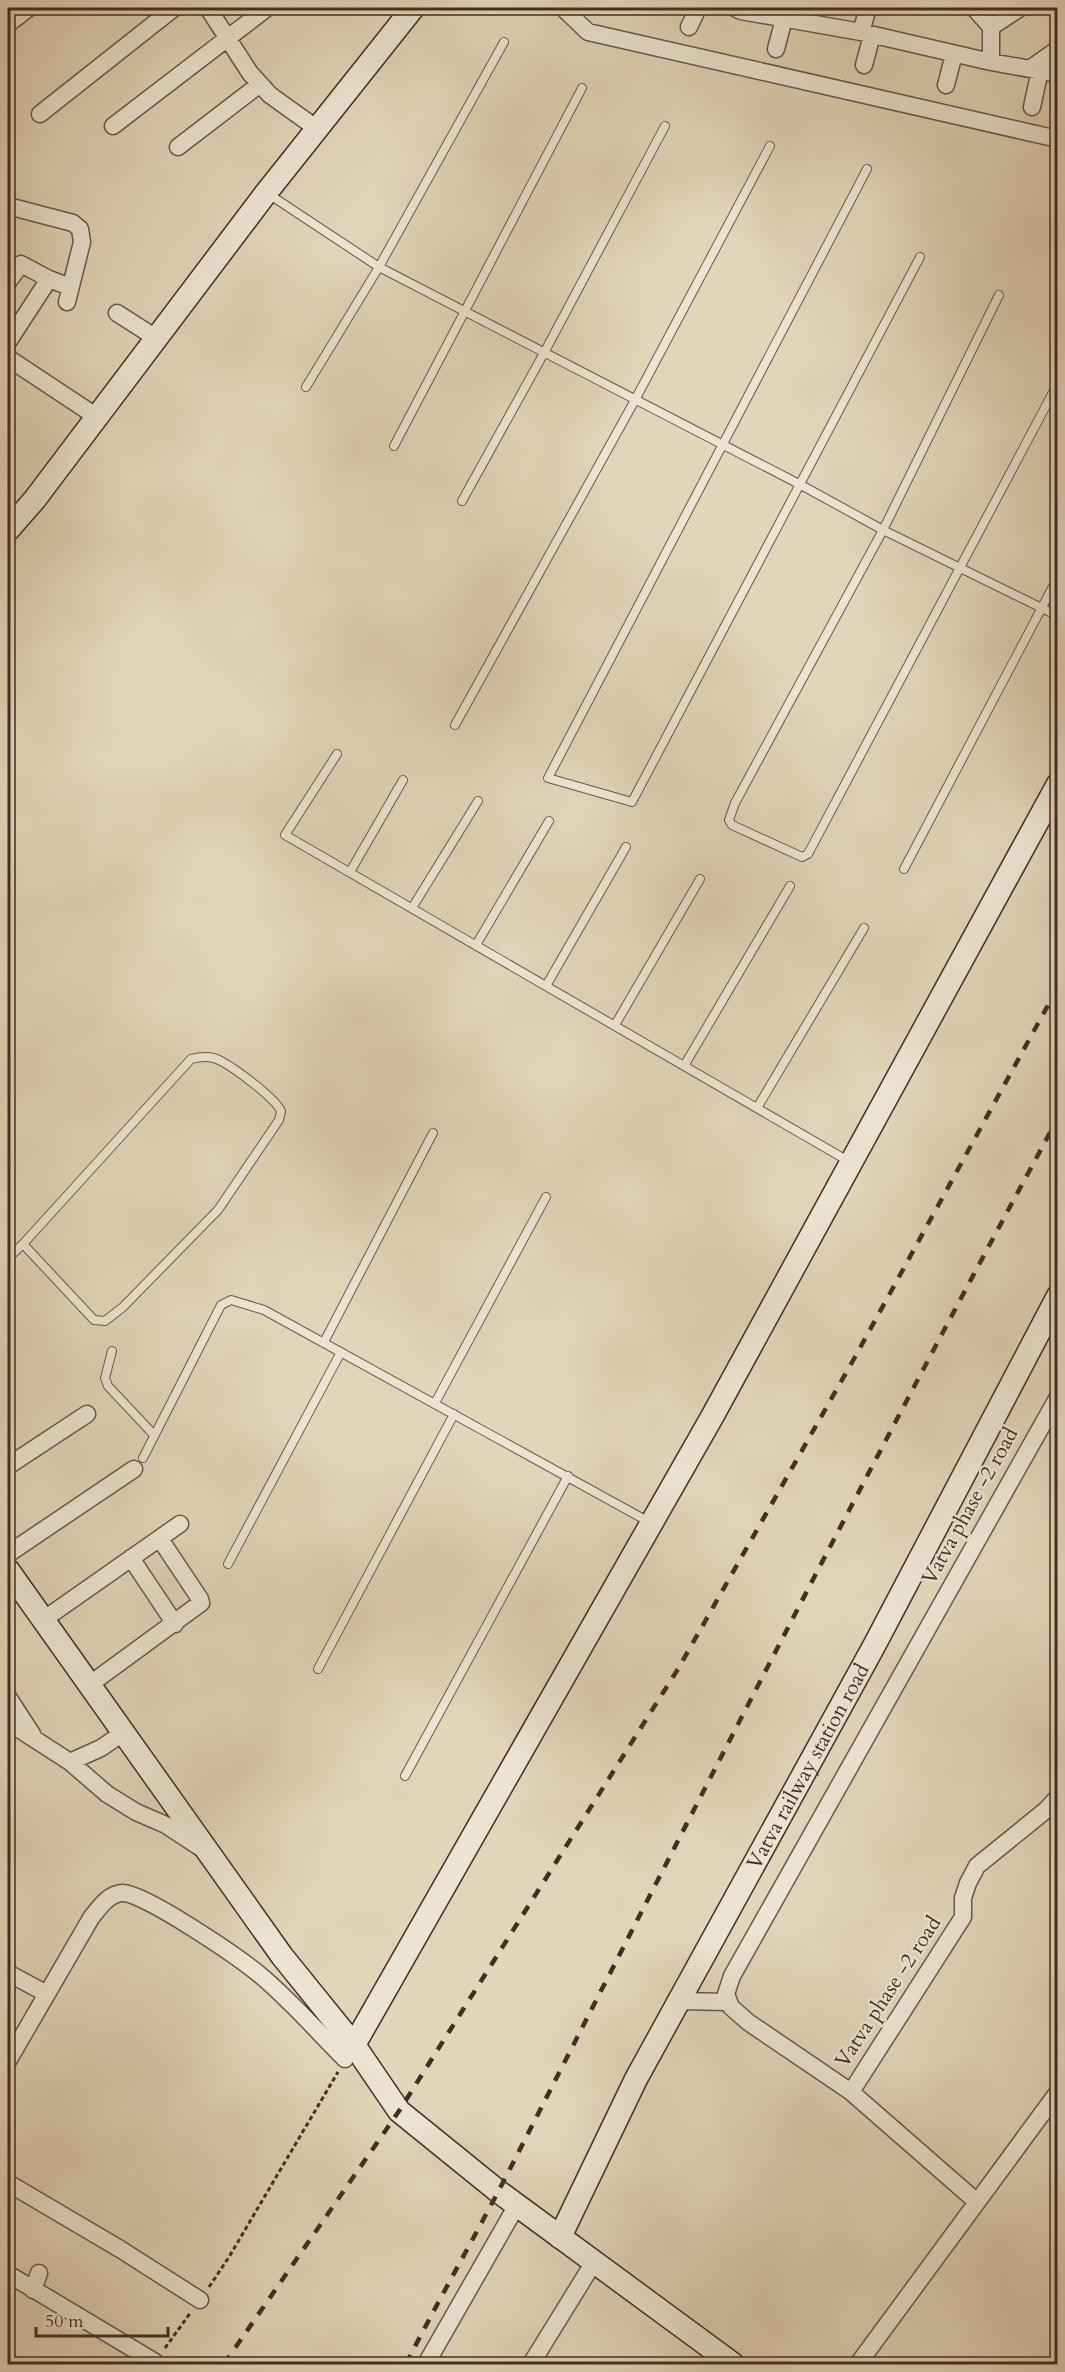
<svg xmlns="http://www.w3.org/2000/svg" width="1065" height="2372" font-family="Cardo,serif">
<rect width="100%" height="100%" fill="#e2d5b9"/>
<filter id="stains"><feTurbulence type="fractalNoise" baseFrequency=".00333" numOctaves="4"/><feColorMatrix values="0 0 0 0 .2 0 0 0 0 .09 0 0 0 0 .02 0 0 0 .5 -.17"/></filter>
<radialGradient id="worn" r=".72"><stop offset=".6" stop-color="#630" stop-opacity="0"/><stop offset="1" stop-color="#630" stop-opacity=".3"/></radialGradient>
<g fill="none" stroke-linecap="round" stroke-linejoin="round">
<defs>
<path id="lane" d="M 867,169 L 548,778 L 632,802 L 920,257
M 267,193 L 379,267 L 801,485 L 883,530 L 1058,616
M 999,295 L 883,530 L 735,803 L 729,820 L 732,825 L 802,857 L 808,854 L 1058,383
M 306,387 L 379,267 L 504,42
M 394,446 L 582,88
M 462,501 L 544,353 L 665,126
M 455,725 L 635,400 L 770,146
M 337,754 L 285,835 L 850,1162
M 904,869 L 1058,577
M 350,872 L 403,780
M 412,908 L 478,801
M 476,945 L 549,821
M 546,986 L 626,847
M 615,1025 L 700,879
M 684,1066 L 790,886
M 757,1108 L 864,928
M 8,1258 L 23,1244 L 191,1059 C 199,1057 206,1056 214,1058 C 229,1063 274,1097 281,1111 L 279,1120 L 218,1210 L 123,1307 L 105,1321 L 94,1320 L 23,1244
M 324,1342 L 433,1133
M 112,1351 L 105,1378 L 108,1386 L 154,1435
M 435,1403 L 546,1197
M 143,1458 L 221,1305 L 231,1300 L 264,1310 L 651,1523
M 228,1564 L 341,1352
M 318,1669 L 454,1414
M 405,1776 L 568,1476"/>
<path id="street" d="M 208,8 L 250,73 L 270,95 L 316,128
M 563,8 L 588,32 L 1058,139
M 735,8 L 741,11 L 861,32 L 991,62 L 1058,74
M 974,8 L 991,27 L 991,62
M 8,24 L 29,8
M 689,27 L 698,8
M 991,27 L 1020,8
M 861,32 L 868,8
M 776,49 L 784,19
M 864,65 L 872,35
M 1031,68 L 1058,49
M 946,85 L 954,54
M 1032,107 L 1040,70
M 40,114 L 174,8
M 113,126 L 267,8
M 178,147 L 260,84
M 8,206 L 73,223 L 80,229 L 82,242 L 67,302
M 8,282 L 21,264 L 49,279
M 117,313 L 156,338
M 8,342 L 49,279 L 70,287
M 8,358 L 97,417
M 8,1466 L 87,1414
M 8,1554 L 134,1469
M 131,1558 L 175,1624
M 43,1620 L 180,1524
M 89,1685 L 201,1603 L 200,1599 L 160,1539
M 8,1697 L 32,1734
M 8,1722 L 70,1762 L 107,1794 L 136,1812 L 166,1825 L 201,1848
M 70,1762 L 101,1748 L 123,1733
M 8,1973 L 47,1994
M 679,2001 L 727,2002
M 8,2061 L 91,1918 C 99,1908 108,1894 122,1893 C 142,1891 241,1959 260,1975 C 290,2000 317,2031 345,2059
M 851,2092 L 963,1917 L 963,1898 L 968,1883 L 977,1866 L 1046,1810 L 1058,1797
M 8,2183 L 120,2249 L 200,2300
M 977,2202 L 851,2092 L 748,2022 L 731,2007 L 726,1994 L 732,1976 L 1058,1397
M 8,2274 L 155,2362
M 33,2290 L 39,2273
M 426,2364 L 517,2205
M 531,2364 L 594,2262
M 858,2364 L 1058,2092"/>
<g id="secondary">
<path d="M 8,530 L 35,499 L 266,193 L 413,8"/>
<path d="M 8,1570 L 282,1956 L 354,2045 L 399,2111 L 499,2192 L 733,2364"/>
<path d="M 354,2045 L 712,1417 L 1058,784"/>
<path id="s1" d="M 560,2237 L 636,2079 L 874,1646 L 1058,1296"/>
</g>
</defs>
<!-- lane casing -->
<use href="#lane" stroke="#6b574a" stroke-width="10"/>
<!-- street casing -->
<use href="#street" stroke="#6b574a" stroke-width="19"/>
<!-- secondary casing -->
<use href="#secondary" stroke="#432d25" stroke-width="25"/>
<!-- path -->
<path stroke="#432d25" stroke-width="3" stroke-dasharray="4.5 3" stroke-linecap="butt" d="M 209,2287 L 229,2257 L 338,2072
M 165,2348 L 191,2312"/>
<!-- lane -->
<use href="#lane" stroke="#ece4d2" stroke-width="8"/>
<!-- street -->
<use href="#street" stroke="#ece4d2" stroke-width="16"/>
<!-- secondary -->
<use href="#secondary" stroke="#ece4d2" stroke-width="22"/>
<!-- rail -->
<path stroke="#432d25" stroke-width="4.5" stroke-dasharray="10 10" stroke-linecap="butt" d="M 224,2364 L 399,2111 L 678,1669 L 855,1357 L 1058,987
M 406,2364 C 441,2295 480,2228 515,2159 C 693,1811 871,1462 1058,1118"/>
</g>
<g text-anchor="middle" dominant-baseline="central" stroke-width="4.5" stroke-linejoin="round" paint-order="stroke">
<!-- street labels -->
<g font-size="21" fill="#432d25" stroke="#ece4d2">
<text transform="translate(970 1506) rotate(-61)">Vatva phase -2 road</text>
<text stroke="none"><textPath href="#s1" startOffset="532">Vatva railway station road</textPath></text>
<text transform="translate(888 1992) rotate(-57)">Vatva phase -2 road</text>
</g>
</g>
<!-- margin -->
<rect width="1065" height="2372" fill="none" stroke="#e2d5b9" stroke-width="30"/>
<rect x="9" y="9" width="1047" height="2354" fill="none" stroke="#432d25" stroke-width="3"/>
<rect x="15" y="15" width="1035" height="2342" fill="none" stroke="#432d25" stroke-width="1.5"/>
<!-- scale -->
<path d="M36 2327v9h132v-9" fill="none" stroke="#432d25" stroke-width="3"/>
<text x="45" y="2327" font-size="18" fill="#432d25" stroke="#ece4d2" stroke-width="4.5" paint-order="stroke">50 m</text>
<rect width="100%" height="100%" filter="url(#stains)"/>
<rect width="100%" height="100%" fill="url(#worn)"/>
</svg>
